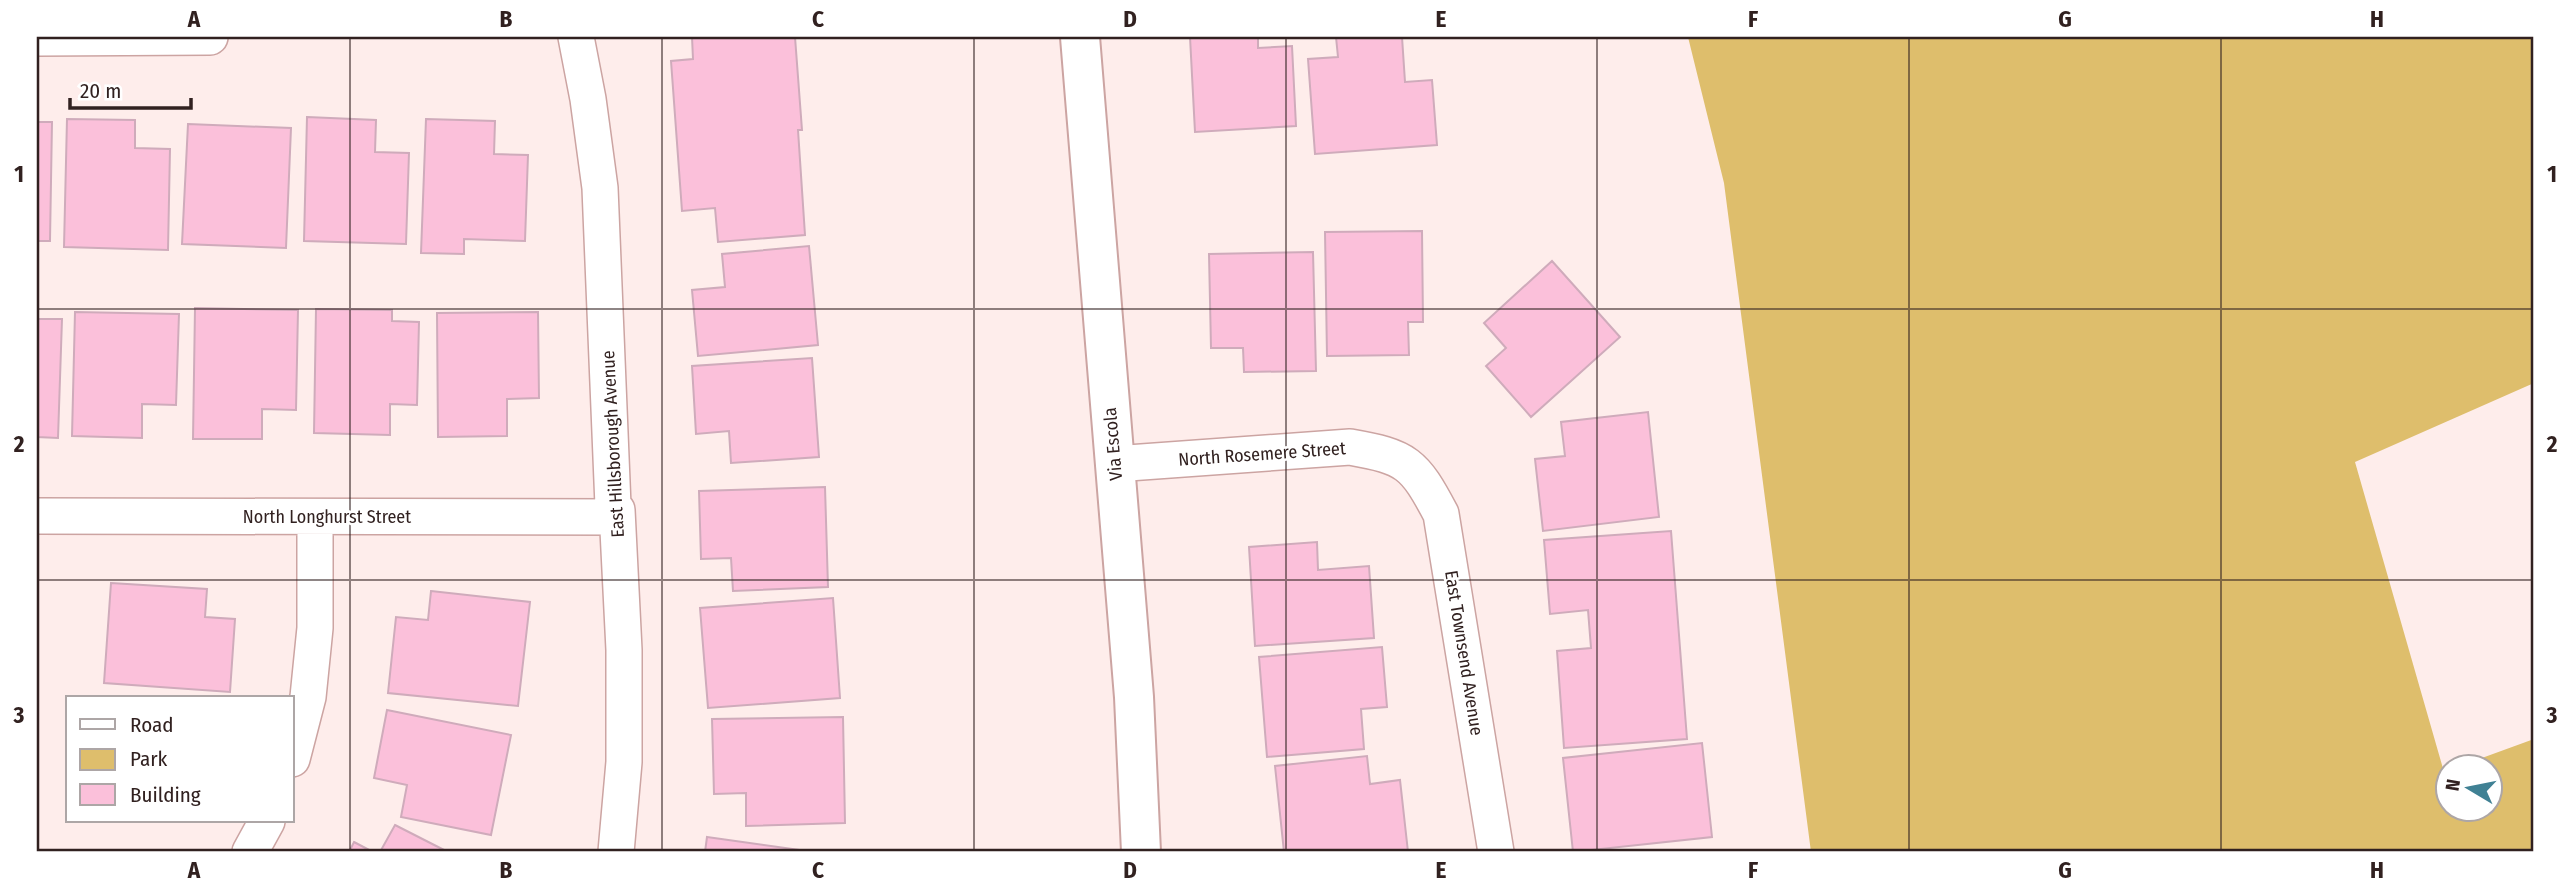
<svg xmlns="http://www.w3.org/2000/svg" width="2571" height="889" font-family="'Fira Sans Condensed',sans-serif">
<rect width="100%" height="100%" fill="#feedeb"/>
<!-- green -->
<path fill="#debe6c" d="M 1688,37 L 2534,37 L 2534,383 L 2355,462 L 2444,772 L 2448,771 L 2448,808 L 2490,808 L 2490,766 L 2460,766 L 2534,739 L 2534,852 L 1811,852 L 1724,183 Z"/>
<!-- building -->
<path fill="#fbc0da" stroke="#cfabbb" stroke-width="2" d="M 692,37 L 795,37 L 802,130 L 798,130 L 805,235 L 718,242 L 715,208 L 682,211 L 671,61 L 693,59 Z
M 1190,37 L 1258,37 L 1258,48 L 1292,46 L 1296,126 L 1195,132 Z
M 1336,37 L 1402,37 L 1405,82 L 1432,80 L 1437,145 L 1315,154 L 1308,59 L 1338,57 Z
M 307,117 L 376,120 L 375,152 L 409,153 L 406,244 L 304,241 Z
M 67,119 L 135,120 L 135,148 L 170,149 L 168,250 L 64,247 Z
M 426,119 L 495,121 L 494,154 L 528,155 L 525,241 L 464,239 L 464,254 L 421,253 Z
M 37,122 L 52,122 L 50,241 L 37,241 Z
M 188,124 L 291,128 L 286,248 L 182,244 Z
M 1422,231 L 1423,322 L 1408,322 L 1409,355 L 1327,356 L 1325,232 Z
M 809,246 L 818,345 L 698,356 L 692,290 L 725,287 L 722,254 Z
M 1313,252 L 1316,371 L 1244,372 L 1243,348 L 1211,348 L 1209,254 Z
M 1552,261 L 1620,337 L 1531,417 L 1486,366 L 1506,348 L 1484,323 Z
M 195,308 L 298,310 L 296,410 L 262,409 L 262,439 L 193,439 Z
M 316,309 L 392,310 L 392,321 L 419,322 L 417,405 L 390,404 L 390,435 L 314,433 Z
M 75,312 L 179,314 L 176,405 L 142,404 L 142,438 L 72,436 Z
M 538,312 L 539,398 L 507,399 L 507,436 L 438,437 L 437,313 Z
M 37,319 L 62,319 L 58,438 L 37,437 Z
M 812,358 L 819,457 L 731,463 L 729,431 L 696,434 L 692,366 Z
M 1648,412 L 1659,517 L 1543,531 L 1535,459 L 1565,456 L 1561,422 Z
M 825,487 L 828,587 L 733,591 L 731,558 L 701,559 L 699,491 Z
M 1671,531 L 1687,739 L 1564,748 L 1557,651 L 1591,648 L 1588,610 L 1550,614 L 1544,540 Z
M 1317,542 L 1318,570 L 1369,566 L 1374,638 L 1255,646 L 1249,547 Z
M 111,583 L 207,589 L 205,617 L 235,619 L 230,692 L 104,683 Z
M 431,591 L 530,602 L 518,706 L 388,693 L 396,617 L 428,620 Z
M 833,598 L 840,698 L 708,708 L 700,608 Z
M 1382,647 L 1387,707 L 1361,709 L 1364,749 L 1267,757 L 1259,657 Z
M 387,710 L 511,735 L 491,835 L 401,817 L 407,785 L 374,778 Z
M 843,717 L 845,823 L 746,826 L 746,793 L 714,794 L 712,719 Z
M 1702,743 L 1712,837 L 1573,852 L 1563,758 Z
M 1367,756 L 1370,784 L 1400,780 L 1408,852 L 1284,852 L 1275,766 Z
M 395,825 L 448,852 L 380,852 Z
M 707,837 L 814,852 L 705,852 Z
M 354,842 L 373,852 L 349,852 Z"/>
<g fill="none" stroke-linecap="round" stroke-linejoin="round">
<defs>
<path id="minor" d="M 576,37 L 588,99 L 600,188 L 613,506 L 617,510 L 624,650 L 624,762 L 616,852
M 37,38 L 210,37
M 1114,464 L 1350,447 C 1407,457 1414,463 1441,514 L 1496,852
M 37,516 L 617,517
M 292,759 L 308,697 L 315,628 L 315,517
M 250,852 L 267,821"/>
<path id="secondary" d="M 1080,37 L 1134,697 L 1141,852"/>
</defs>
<!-- minor casing -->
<use href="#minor" stroke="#cca4a2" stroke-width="38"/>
<!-- secondary casing -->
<use href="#secondary" stroke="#cca4a2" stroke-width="42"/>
<!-- minor -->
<use href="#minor" stroke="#fff" stroke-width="35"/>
<!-- secondary -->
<use href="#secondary" stroke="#fff" stroke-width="38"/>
</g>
<!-- grid -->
<path fill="none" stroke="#312120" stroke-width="2" stroke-opacity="0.55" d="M 350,37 L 350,852M 662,37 L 662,852M 974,37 L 974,852M 1286,37 L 1286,852M 1597,37 L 1597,852M 1909,37 L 1909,852M 2221,37 L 2221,852M 37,309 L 2534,309M 37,580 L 2534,580"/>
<g text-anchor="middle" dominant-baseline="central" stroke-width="5" stroke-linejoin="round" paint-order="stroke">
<!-- street labels -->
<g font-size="18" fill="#312120" stroke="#fff">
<text transform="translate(613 444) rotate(-93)">East Hillsborough Avenue</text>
<text transform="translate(1113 444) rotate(-95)">Via Escola</text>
<text transform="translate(1262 454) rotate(-4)">North Rosemere Street</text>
<text x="327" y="517">North Longhurst Street</text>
<text transform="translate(1464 653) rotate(81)">East Townsend Avenue</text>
</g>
</g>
<!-- border -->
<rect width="2571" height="889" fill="none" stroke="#ffffff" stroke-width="77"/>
<!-- legend -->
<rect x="66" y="696" width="228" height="126" fill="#ffffff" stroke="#ada6a6" stroke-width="2"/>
<rect x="80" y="719" width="35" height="10" fill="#ffffff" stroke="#ada6a6" stroke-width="2"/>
<text x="130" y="732" font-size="21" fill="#312120">Road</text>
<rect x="80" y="749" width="35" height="21" fill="#debe6c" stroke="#ada6a6" stroke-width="2"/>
<text x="130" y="766" font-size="21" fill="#312120">Park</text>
<rect x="80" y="784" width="35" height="21" fill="#fbc0da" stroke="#ada6a6" stroke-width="2"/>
<text x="130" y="802" font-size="21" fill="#312120">Building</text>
<!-- north arrow -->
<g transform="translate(2469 788) rotate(280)"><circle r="33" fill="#ffffff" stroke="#ada6a6" stroke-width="2"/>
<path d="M0-5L12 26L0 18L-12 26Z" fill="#408194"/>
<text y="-10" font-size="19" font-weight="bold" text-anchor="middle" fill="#312120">N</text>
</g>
<!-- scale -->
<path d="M70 98v10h121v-10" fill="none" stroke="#312120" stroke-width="3.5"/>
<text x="80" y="98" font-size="21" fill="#312120" stroke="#ffffff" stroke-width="5" paint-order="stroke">20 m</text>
<rect x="38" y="38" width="2494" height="812" fill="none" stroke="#312120" stroke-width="2.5"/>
<g font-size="23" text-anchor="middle" font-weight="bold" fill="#312120">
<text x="194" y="27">A</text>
<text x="506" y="27">B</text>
<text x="818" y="27">C</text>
<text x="1130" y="27">D</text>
<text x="1441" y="27">E</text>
<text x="1753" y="27">F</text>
<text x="2065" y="27">G</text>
<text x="2377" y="27">H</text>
<text x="19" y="182">1</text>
<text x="2552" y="182">1</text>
<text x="19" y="452">2</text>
<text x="2552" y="452">2</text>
<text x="19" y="723">3</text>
<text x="2552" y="723">3</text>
<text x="194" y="878">A</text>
<text x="506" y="878">B</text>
<text x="818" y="878">C</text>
<text x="1130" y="878">D</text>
<text x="1441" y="878">E</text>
<text x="1753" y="878">F</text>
<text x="2065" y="878">G</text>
<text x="2377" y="878">H</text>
</g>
</svg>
